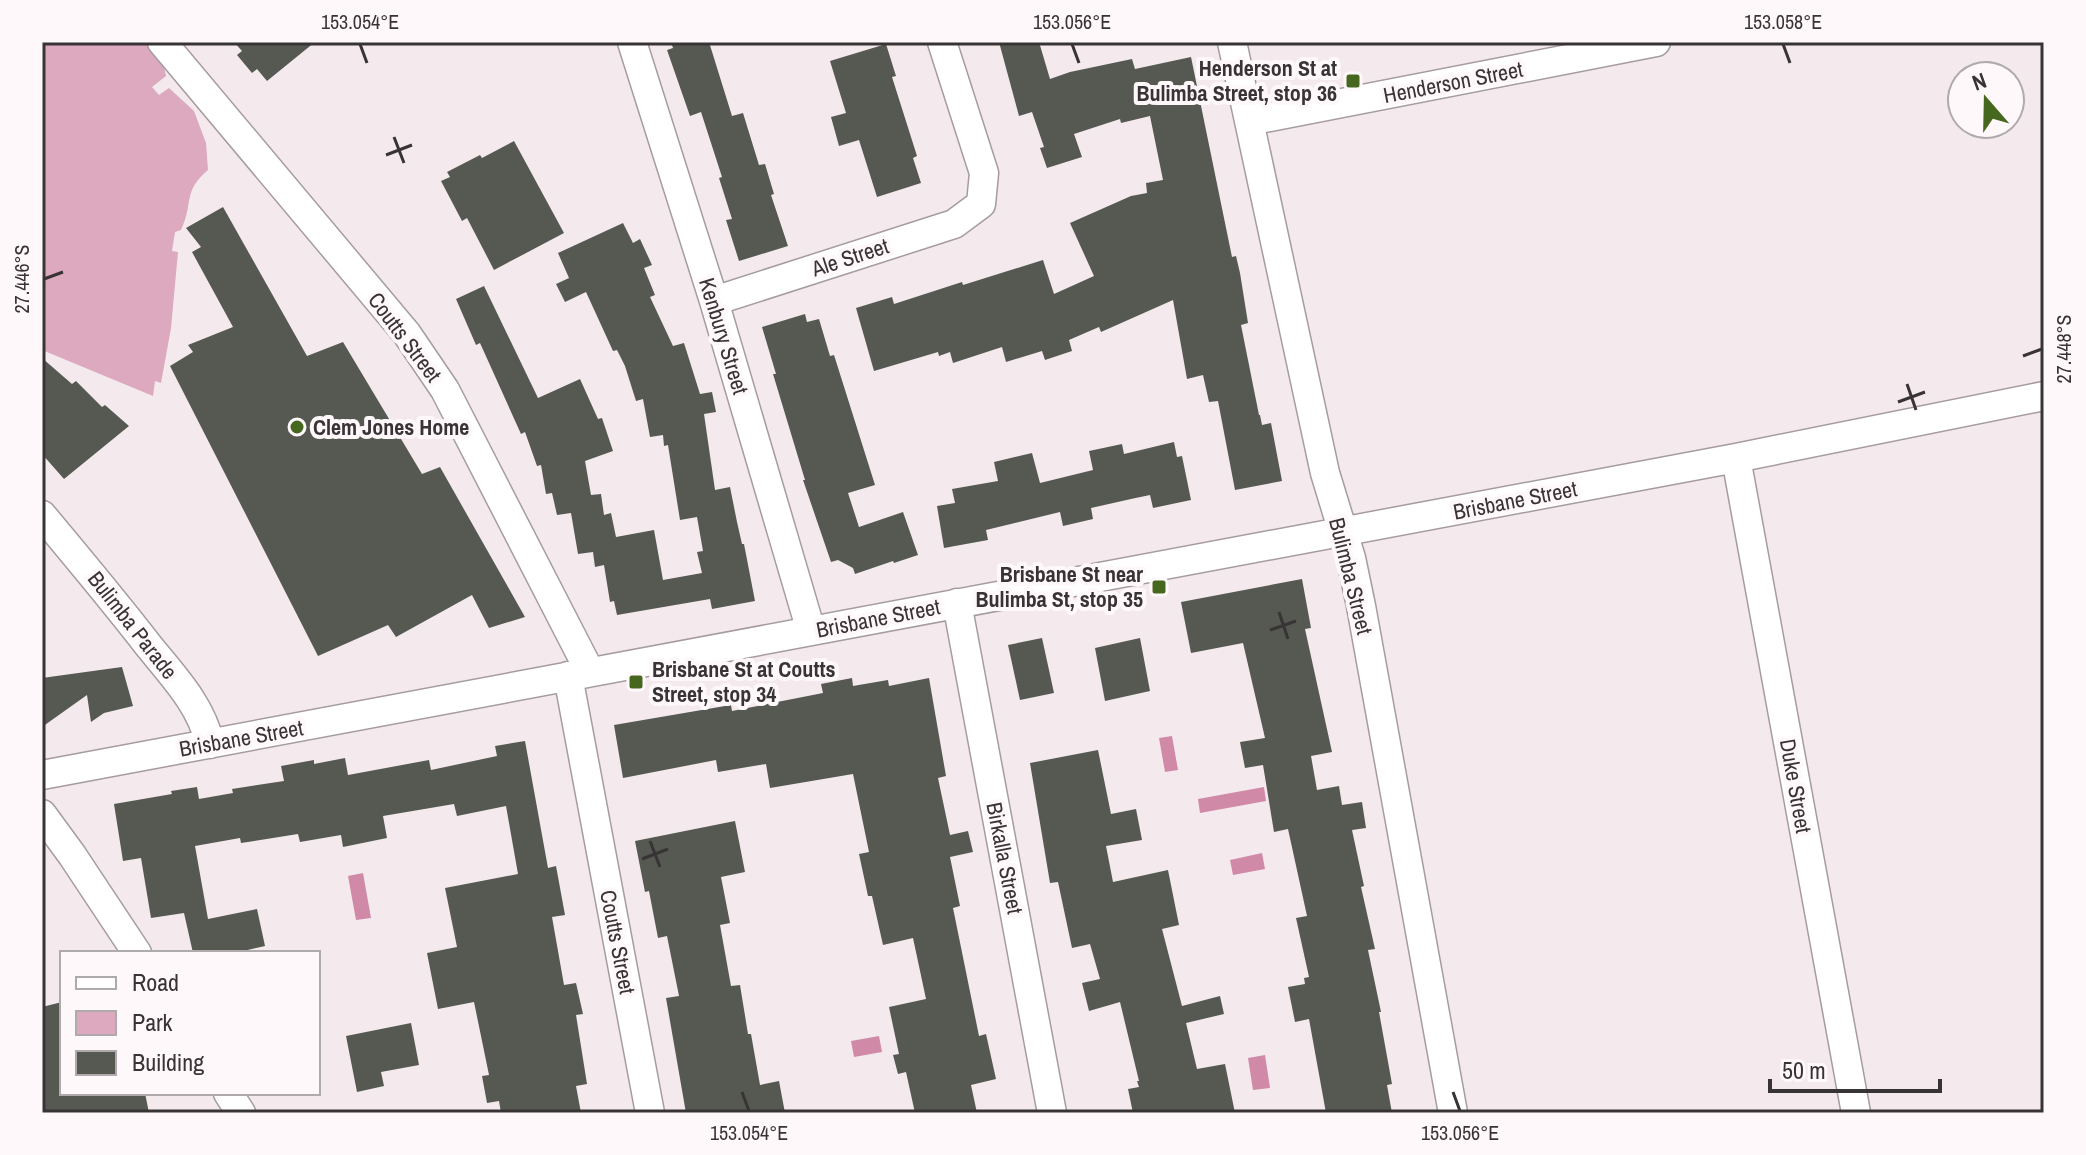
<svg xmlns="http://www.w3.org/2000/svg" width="2086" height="1155" font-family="'Archivo Narrow',sans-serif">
<rect width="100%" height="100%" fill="#f4eaee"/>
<!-- green -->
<path fill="#dca9be" d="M 42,42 L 149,42 L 162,58 L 166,76 L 152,87 L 159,95 L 169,88 L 194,111 L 206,143 L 208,170 C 182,192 194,203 181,230 L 175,232 L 172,251 L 178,252 L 171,328 L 161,383 L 155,381 L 153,396 L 42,350 Z"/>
<!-- water -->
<path fill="#d089a7" d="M 1172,736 L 1178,770 L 1165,772 L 1159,738 Z
M 1264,787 L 1266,801 L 1200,813 L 1198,799 Z
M 1262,853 L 1265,869 L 1233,875 L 1230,860 Z
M 363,873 L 371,918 L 356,920 L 348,876 Z
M 879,1036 L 882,1052 L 854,1057 L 851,1041 Z
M 1265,1055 L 1270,1088 L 1253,1090 L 1248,1058 Z"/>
<!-- building -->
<path fill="#555952" d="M 234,42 L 315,42 L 267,81 L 257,69 L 252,73 L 237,55 L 242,51 Z
M 671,42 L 709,42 L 732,116 L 743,113 L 759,165 L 765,164 L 774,194 L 771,195 L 788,246 L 739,261 L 726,220 L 732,219 L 719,178 L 722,177 L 701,112 L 690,116 L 667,50 L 673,48 Z
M 999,42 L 1039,42 L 1050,79 L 1070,72 L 1132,59 L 1135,69 L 1191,57 L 1232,257 L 1236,256 L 1240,273 L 1248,323 L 1241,325 L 1259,415 L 1260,415 L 1262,425 L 1271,423 L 1282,481 L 1235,490 L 1218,401 L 1209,402 L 1203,375 L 1187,379 L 1173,300 L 1101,332 L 1099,327 L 1069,340 L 1072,351 L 1045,360 L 1042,351 L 1006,362 L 1002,347 L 953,363 L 950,352 L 939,356 L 938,352 L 874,371 L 856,308 L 892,297 L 894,304 L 962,282 L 963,285 L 1043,260 L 1054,294 L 1094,276 L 1070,223 L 1131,196 L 1147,193 L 1146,183 L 1163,180 L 1150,116 L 1121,123 L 1120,119 L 1074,134 L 1082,157 L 1047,168 L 1040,148 L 1044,147 L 1032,112 L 1019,116 Z
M 886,44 L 896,76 L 892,77 L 917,156 L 913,158 L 921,183 L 877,197 L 859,140 L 839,146 L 831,117 L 846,113 L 830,61 Z
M 514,141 L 564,233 L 494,270 L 467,218 L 462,221 L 441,181 L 450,177 L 447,172 L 480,155 L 482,158 Z
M 223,207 L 307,356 L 343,342 L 422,474 L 440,467 L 525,617 L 489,628 L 472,595 L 396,637 L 388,625 L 318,656 L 170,366 L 193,352 L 188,345 L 233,327 L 192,252 L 201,247 L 186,228 Z
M 623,223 L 633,243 L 640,239 L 652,265 L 644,268 L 655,295 L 650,297 L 673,346 L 684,343 L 700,394 L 712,392 L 716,412 L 704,414 L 715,490 L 730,487 L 737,522 L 742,544 L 744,544 L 755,601 L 712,609 L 710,599 L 617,615 L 614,601 L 610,602 L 604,565 L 595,567 L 593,552 L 578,554 L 571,513 L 557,515 L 552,493 L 546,494 L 541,465 L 537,466 L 525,432 L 521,434 L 480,343 L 476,345 L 456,299 L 484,286 L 538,398 L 580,379 L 598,419 L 602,418 L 613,451 L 585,461 L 591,495 L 601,494 L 604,515 L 611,513 L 616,537 L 654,530 L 663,580 L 702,573 L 697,552 L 703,551 L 697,517 L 680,520 L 668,445 L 664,446 L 663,435 L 650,437 L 643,399 L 636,401 L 625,366 L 617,350 L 613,351 L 586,292 L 565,302 L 556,284 L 569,278 L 558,253 Z
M 805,314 L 807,322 L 819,319 L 830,356 L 834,355 L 875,485 L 848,493 L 859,527 L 903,512 L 918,555 L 894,563 L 893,561 L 855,574 L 853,568 L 838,560 L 831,562 L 803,480 L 805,480 L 773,374 L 776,374 L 762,327 Z
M 42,358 L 72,384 L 76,381 L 102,407 L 105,405 L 129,426 L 64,479 L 42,454 Z
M 1174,442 L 1177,457 L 1182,456 L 1191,500 L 1153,508 L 1150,495 L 1131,499 L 1091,508 L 1093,519 L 1063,526 L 1060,512 L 986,530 L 988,540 L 944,548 L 937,506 L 955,503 L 952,489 L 998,481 L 994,462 L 1032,453 L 1040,483 L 1093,470 L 1089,451 L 1122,444 L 1124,454 Z
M 1302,579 L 1311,628 L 1305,629 L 1332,752 L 1311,756 L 1317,790 L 1339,786 L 1342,805 L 1362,802 L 1366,828 L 1352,830 L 1364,886 L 1361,887 L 1375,949 L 1368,950 L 1381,1012 L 1379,1012 L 1392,1084 L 1387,1085 L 1392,1113 L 1326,1113 L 1309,1019 L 1295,1022 L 1288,987 L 1305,984 L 1304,978 L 1309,977 L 1296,918 L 1307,916 L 1288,829 L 1274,832 L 1263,765 L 1245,768 L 1240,742 L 1265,738 L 1243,643 L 1191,653 L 1181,602 Z
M 1042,638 L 1054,693 L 1020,700 L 1008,645 Z
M 1140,638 L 1150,691 L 1105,701 L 1095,648 Z
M 122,667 L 133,706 L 104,713 L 91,722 L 87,695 L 42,727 L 42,678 Z
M 852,678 L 853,686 L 888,680 L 889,686 L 929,678 L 946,776 L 938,778 L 950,835 L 968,831 L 973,852 L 950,857 L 960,906 L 953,908 L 979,1036 L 986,1034 L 996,1079 L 971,1085 L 977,1113 L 915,1113 L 906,1072 L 898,1074 L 893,1055 L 899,1054 L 889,1007 L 926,999 L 913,938 L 883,945 L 872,896 L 868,896 L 859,854 L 869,852 L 853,774 L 770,788 L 766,764 L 718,772 L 716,760 L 623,778 L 614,725 L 731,705 L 732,711 L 823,693 L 821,684 Z
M 525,741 L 548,868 L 556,866 L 565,915 L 552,917 L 564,985 L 576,983 L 583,1014 L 576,1015 L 587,1084 L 576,1086 L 581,1113 L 501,1113 L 499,1101 L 487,1103 L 482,1076 L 489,1075 L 474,1002 L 438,1009 L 427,953 L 457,947 L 445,888 L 518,874 L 506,806 L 457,816 L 454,804 L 383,816 L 387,838 L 343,847 L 341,835 L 300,842 L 298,834 L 241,843 L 240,838 L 195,846 L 208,919 L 257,909 L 265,946 L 235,953 L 193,953 L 184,913 L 151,918 L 141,858 L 123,861 L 114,804 L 172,794 L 171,791 L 197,787 L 199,799 L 233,793 L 232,789 L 284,781 L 281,766 L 314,760 L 314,764 L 345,758 L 348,775 L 429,760 L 431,770 L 497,756 L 495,746 Z
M 1098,750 L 1111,814 L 1136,809 L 1142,840 L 1106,846 L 1113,882 L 1168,870 L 1179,925 L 1162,929 L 1182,1006 L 1220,996 L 1224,1014 L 1186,1023 L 1197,1069 L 1225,1064 L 1235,1113 L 1133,1113 L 1128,1089 L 1139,1087 L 1137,1081 L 1139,1081 L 1120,1002 L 1089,1011 L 1082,983 L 1100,979 L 1090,944 L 1072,948 L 1058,882 L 1050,883 L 1030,763 Z
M 735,821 L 745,872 L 721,877 L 730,923 L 720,925 L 731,986 L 740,985 L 748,1034 L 751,1034 L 760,1085 L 779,1081 L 785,1113 L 686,1113 L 666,998 L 679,996 L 667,936 L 658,938 L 649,891 L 645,892 L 635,841 Z
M 62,1002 L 62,1093 L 145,1093 L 149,1113 L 44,1113 L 42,1103 L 42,1007 Z
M 411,1023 L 419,1065 L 381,1072 L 384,1086 L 357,1092 L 346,1036 Z"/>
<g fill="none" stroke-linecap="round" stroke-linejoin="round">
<defs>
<path id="minor" d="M 162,42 L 407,334 L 445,390 L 590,672
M 632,42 L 714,301 L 811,631
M 1232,42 L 1325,473 L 1351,558 L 1361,606 L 1453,1113
M 1249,121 L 1656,42
M 714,301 L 954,224 L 981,204 L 984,173 L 942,42
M 1736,458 L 1856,1113
M 42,515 C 78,558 114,601 148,645 C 172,675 201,704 210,744
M 957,603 L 1052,1113
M 568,676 L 650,1113
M 42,775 L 1736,458 L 2044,396
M 42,814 L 72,855 L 137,953
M 228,1093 L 241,1113"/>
</defs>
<!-- minor casing -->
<use href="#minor" stroke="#a69ca0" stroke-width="31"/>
<!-- minor -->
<use href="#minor" stroke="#fff" stroke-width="28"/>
</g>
<!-- ticks -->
<path fill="none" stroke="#383435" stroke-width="3" d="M 360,44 L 367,63M 1072,44 L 1079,63M 1783,44 L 1790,63M 394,137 L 404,163M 386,155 L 412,145M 44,279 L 63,272M 2023,356 L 2042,349M 1907,384 L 1916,410M 1898,402 L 1925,392M 1279,612 L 1288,639M 1270,630 L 1296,621M 650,841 L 660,867M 642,859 L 668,849M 742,1092 L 749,1111M 1453,1092 L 1460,1111"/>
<!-- markers -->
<g fill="#46671e" stroke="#fff8fb" stroke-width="3">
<rect x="1345" y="73" width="16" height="16" rx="4"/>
<circle cx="297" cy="427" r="8"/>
<rect x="1151" y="579" width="16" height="16" rx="4"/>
<rect x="628" y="674" width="16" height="16" rx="4"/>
</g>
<g text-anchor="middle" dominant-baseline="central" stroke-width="8" stroke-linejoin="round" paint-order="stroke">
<!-- poi labels -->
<g font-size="22" font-weight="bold" fill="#383435" stroke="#fff8fb" text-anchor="end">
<text x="1337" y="68">Henderson St at<tspan x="1337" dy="25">Bulimba Street, stop 36</tspan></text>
<text x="313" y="427" text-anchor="start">Clem Jones Home</text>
<text x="1143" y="574">Brisbane St near<tspan x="1143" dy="25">Bulimba St, stop 35</tspan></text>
<text x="652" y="669" text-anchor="start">Brisbane St at Coutts<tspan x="652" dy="25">Street, stop 34</tspan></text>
</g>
<!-- street labels -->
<g font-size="22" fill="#383435" stroke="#fff8fb">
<text transform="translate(1453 82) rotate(-11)">Henderson Street</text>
<text transform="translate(850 257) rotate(-18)">Ale Street</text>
<text transform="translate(724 336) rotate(73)">Kenbury Street</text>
<text transform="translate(405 337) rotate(53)">Coutts Street</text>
<text transform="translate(1515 500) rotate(-11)">Brisbane Street</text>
<text transform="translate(1351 576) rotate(76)">Bulimba Street</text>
<text transform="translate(878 618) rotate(-11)">Brisbane Street</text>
<text transform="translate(133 625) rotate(52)">Bulimba Parade</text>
<text transform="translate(241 738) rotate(-10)">Brisbane Street</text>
<text transform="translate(1796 786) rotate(80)">Duke Street</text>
<text transform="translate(1005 858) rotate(79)">Birkalla Street</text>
<text transform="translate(618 942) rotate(79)">Coutts Street</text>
</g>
</g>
<!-- border -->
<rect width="2086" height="1155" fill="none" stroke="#fff8fb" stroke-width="88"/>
<!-- legend -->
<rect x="60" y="951" width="260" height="144" fill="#fff8fb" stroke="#afaaac" stroke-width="2"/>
<rect x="76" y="977" width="40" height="12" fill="#ffffff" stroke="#afaaac" stroke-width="2"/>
<text x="132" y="991" font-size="24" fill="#383435">Road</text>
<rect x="76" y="1011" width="40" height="24" fill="#dca9be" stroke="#afaaac" stroke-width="2"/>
<text x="132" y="1031" font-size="24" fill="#383435">Park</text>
<rect x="76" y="1051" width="40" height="24" fill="#555952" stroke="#afaaac" stroke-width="2"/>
<text x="132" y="1071" font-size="24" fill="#383435">Building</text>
<!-- north arrow -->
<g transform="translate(1986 100) rotate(340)"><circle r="38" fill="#fff8fb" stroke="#afaaac" stroke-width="2"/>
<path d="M0-6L14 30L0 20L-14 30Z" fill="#46671e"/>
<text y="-12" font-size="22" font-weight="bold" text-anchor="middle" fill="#383435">N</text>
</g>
<!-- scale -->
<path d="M1770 1079v12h170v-12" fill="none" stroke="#383435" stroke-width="4"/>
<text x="1782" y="1079" font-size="24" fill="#383435" stroke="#fff8fb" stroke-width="6" paint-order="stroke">50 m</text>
<rect x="44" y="44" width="1998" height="1067" fill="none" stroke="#383435" stroke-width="3"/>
<g font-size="20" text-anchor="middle" fill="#383435">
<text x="360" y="29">153.054°E</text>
<text x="1072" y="29">153.056°E</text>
<text x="1783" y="29">153.058°E</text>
<text transform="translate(22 279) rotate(-90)" y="7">27.446°S</text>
<text transform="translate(2064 349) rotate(-90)" y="7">27.448°S</text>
<text x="749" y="1140">153.054°E</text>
<text x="1460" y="1140">153.056°E</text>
</g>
</svg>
